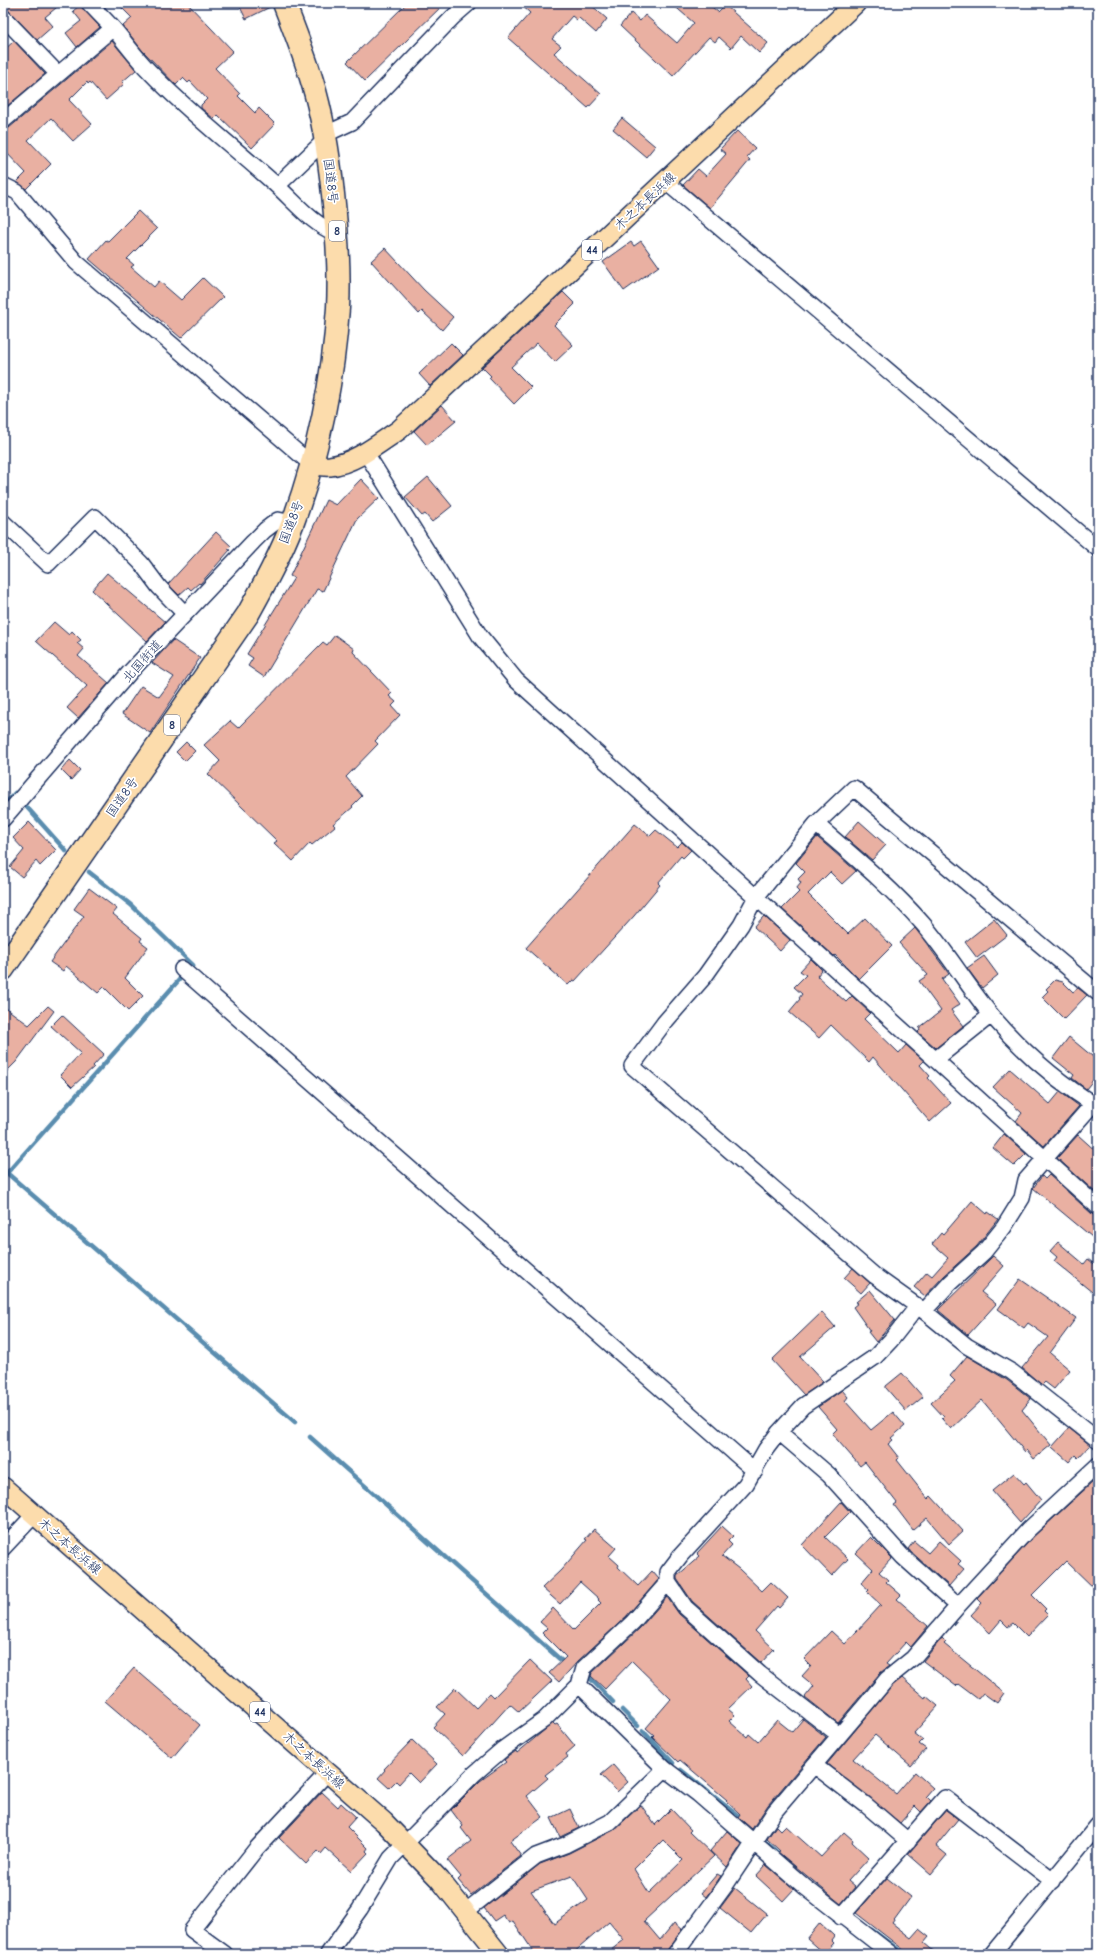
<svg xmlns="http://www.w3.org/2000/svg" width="1101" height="1957" font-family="'Comic Neue','Klee One',sans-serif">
<rect width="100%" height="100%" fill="#fff"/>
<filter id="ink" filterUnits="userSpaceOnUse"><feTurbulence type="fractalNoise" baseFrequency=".025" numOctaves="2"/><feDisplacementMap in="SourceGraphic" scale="8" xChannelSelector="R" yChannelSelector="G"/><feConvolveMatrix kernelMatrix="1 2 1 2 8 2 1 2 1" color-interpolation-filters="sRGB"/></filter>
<g filter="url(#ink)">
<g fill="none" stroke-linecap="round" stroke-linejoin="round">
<!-- stream -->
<path stroke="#5a8daf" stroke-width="4.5" d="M 24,804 L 66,851
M 3,806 L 15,793
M 89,872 L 131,905 L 193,965
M 179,980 L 7,1173 L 295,1422
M 310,1437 L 563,1662
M 588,1676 L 613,1702
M 622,1710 L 638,1726
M 643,1731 L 673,1763
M 681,1770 L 743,1820
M 761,1838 L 782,1857
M 872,1930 L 904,1954"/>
</g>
<!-- building -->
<path fill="#e9b0a2" stroke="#1b2f5e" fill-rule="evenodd" d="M 3,3 L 62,3 L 45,17 L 53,26 L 37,40 L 9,11 L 3,8 Z
M 117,3 L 187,3 L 233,51 L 215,68 L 240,94 L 238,96 L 255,113 L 259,108 L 275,124 L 252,148 L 218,115 L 214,119 L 201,108 L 201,105 L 207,99 L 190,81 L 188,83 L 183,78 L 176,85 L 142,50 L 123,26 L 132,18 Z
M 238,3 L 272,3 L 272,6 L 246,19 Z
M 407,3 L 445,3 L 365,81 L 347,62 Z
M 519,3 L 589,3 L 607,19 L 596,33 L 579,18 L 577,20 L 572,16 L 552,39 L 561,46 L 554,53 L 601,94 L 588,108 L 508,38 L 530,13 Z
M 671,3 L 707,3 L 718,12 L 725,5 L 768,43 L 759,53 L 741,36 L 731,48 L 719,37 L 715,42 L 709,37 L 673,76 L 620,26 L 631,13 L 640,21 L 645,15 L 677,43 L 694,23 Z
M 80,5 L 100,27 L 77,47 L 66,33 L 81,21 L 73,11 Z
M 14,41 L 45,74 L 6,107 L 3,103 L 3,51 Z
M 112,41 L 136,70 L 122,82 L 124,84 L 106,100 L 90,82 L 88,84 L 87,82 L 69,100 L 92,124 L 73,141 L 51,118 L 28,140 L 51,164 L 26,189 L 17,182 L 26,173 L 3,149 L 3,130 L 9,128 Z
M 622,118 L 655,146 L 646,157 L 613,129 Z
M 737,131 L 755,148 L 747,157 L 750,160 L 710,208 L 683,185 L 698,169 L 706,176 L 726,154 L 720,149 Z
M 138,211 L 157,229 L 127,259 L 134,265 L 131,267 L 154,287 L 159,281 L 181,300 L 203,278 L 223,297 L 181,338 L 89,259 L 106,240 L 108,241 Z
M 641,241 L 659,266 L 624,291 L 603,262 L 631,242 L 634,246 Z
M 385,248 L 424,290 L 453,317 L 442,330 L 422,311 L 419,314 L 371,261 Z
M 563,292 L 575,304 L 554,325 L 573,345 L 555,362 L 537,343 L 511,367 L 531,387 L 514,404 L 489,378 L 491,376 L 482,367 Z
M 451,343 L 463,355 L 430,386 L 419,374 Z
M 442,405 L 456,421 L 427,445 L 414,431 Z
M 428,477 L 452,506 L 432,522 L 425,514 L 422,516 L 405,497 Z
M 361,479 L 379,498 L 357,519 L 323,591 L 317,589 L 264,677 L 248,666 L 253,658 L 247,654 L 294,578 L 290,576 L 326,500 L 336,505 Z
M 216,532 L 231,546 L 228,549 L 230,550 L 200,584 L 199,583 L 191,590 L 188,587 L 179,595 L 168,584 Z
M 107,573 L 165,622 L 147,641 L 92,590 Z
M 54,622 L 69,635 L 72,631 L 81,640 L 77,643 L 84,649 L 78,656 L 109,683 L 78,718 L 67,708 L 87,686 L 36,641 Z
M 335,635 L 354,649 L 353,652 L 392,693 L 389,696 L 396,702 L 392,706 L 400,715 L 375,741 L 378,744 L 346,777 L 362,796 L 352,806 L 353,807 L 333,824 L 335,826 L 312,845 L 310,843 L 293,861 L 274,843 L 277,841 L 208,774 L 220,761 L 204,745 L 230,721 L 238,728 L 323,642 L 327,645 Z
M 173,640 L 200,658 L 150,733 L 122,714 L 141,686 L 159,697 L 174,677 L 152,663 Z
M 186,742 L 195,751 L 185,761 L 176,752 Z
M 70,760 L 80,770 L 71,780 L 61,770 Z
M 859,821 L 886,845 L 872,860 L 845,837 Z
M 29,822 L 56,850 L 40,866 L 36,861 L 22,877 L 10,867 L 24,850 L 13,838 Z
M 635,824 L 650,836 L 656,830 L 677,847 L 682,842 L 691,850 L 683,858 L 681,856 L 658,883 L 660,885 L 634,916 L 575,981 L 573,980 L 568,985 L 526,948 Z
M 817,837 L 856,871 L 842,884 L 830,872 L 808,894 L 848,934 L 865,918 L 892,946 L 859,979 L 835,955 L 834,956 L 782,909 L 799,892 L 796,889 L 801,883 L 798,879 L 805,872 L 796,863 Z
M 89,888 L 117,909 L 113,914 L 142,938 L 140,941 L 148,947 L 125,978 L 143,996 L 128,1011 L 104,987 L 98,993 L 66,966 L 63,971 L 50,962 L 84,916 L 74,909 Z
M 764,916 L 790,940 L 780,951 L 754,927 Z
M 994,919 L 1007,935 L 977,958 L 965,942 Z
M 915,928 L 949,974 L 942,979 L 960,1004 L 951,1010 L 963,1026 L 936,1048 L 918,1032 L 920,1030 L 919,1028 L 941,1011 L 919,981 L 928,975 L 899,943 Z
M 984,956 L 998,975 L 982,988 L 967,968 Z
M 811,959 L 822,970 L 817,976 L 846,1002 L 852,996 L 870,1013 L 864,1019 L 899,1053 L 906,1045 L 924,1061 L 920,1065 L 930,1076 L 928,1078 L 951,1103 L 930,1122 L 873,1057 L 869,1062 L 831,1025 L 819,1038 L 789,1012 L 800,999 L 799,998 L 802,994 L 794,987 L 806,975 L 800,971 Z
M 1055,980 L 1063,982 L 1073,992 L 1078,988 L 1087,995 L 1064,1019 L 1042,997 L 1048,991 L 1046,989 Z
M 3,1006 L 29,1025 L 48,1006 L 54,1011 L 16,1062 L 3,1075 Z
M 62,1015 L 104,1054 L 93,1066 L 94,1067 L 72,1087 L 60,1075 L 81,1053 L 51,1026 Z
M 1069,1037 L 1098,1061 L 1098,1074 L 1086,1089 L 1072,1078 L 1074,1075 L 1053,1058 Z
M 1010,1069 L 1050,1104 L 1060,1092 L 1079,1106 L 1044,1146 L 1016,1121 L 1022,1113 L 993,1087 Z
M 1004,1134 L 1026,1154 L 1014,1166 L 993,1148 Z
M 1078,1135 L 1098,1153 L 1098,1188 L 1095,1192 L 1057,1158 Z
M 1049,1175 L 1092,1214 L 1098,1216 L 1098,1242 L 1033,1188 L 1042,1176 L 1045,1179 Z
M 972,1201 L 987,1214 L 988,1212 L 998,1219 L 977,1246 L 944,1276 L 925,1296 L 914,1287 L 927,1272 L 932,1276 L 948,1258 L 932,1244 L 941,1233 L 943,1235 Z
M 1058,1242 L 1084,1264 L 1088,1259 L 1098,1267 L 1098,1297 L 1054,1261 L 1057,1257 L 1050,1251 Z
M 993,1256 L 1004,1266 L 981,1292 L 996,1304 L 968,1335 L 938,1310 Z
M 853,1268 L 870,1283 L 861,1293 L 844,1278 Z
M 1020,1279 L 1076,1318 L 1050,1353 L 1070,1370 L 1054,1389 L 1045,1382 L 1042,1385 L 1022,1368 L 1048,1337 L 1028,1323 L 1024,1328 L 998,1309 Z
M 870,1290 L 895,1320 L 876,1342 L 868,1332 L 870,1331 L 853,1307 L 858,1303 L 856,1302 Z
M 822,1312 L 835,1327 L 800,1357 L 823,1382 L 804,1395 L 772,1360 Z
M 967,1356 L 1007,1380 L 1031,1399 L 1022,1410 L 1051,1445 L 1034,1459 L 1027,1450 L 1025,1452 L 982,1400 L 951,1429 L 942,1419 L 944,1417 L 931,1403 L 955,1381 L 950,1376 Z
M 902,1373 L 923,1397 L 906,1411 L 886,1388 L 886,1386 Z
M 842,1390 L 848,1397 L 845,1401 L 871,1430 L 893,1412 L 905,1426 L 891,1438 L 893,1440 L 888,1444 L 899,1458 L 897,1460 L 928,1499 L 931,1496 L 963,1531 L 949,1544 L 927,1518 L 913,1530 L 894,1505 L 897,1503 L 865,1462 L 860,1466 L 832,1434 L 837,1429 L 818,1407 Z
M 1069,1428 L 1090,1445 L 1078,1458 L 1075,1455 L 1069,1462 L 1052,1447 Z
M 1014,1473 L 1024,1484 L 1026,1482 L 1041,1500 L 1020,1523 L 992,1491 Z
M 1093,1482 L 1098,1488 L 1098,1592 L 1066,1561 L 1032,1595 L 1046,1609 L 1044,1611 L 1048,1615 L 1027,1637 L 1013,1623 L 1008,1627 L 1001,1620 L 990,1633 L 971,1615 L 982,1603 L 977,1598 L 1034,1536 Z
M 841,1502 L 850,1512 L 825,1537 L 848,1559 L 832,1576 L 802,1545 Z
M 722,1526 L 733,1536 L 728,1541 L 732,1545 L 722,1556 L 739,1569 L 762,1591 L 771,1582 L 788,1598 L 779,1608 L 777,1606 L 755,1631 L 774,1649 L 761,1663 L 692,1601 L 677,1579 L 677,1576 L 700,1556 L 697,1553 Z
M 594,1529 L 616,1548 L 609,1556 L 619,1565 L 618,1567 L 638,1586 L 652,1571 L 659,1579 L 627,1616 L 578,1661 L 559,1682 L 549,1673 L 566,1657 L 542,1633 L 547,1628 L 540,1622 L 553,1608 L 574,1630 L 601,1603 L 598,1600 L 599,1599 L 580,1582 L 560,1604 L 542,1588 L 561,1570 L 587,1540 L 585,1539 Z
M 871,1537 L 892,1558 L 879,1572 L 888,1580 L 886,1582 L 901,1595 L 897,1599 L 928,1626 L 911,1647 L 906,1642 L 886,1664 L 889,1666 L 880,1673 L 838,1723 L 805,1697 L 814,1686 L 802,1676 L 811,1666 L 804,1659 L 831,1631 L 845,1644 L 881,1605 L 867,1592 L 869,1590 L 861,1583 L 873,1569 L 856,1553 Z
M 914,1541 L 928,1553 L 939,1541 L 961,1561 L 958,1564 L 964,1569 L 949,1586 L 908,1549 Z
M 667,1597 L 679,1614 L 749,1676 L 746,1679 L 752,1686 L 728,1709 L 735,1715 L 729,1721 L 747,1737 L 749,1734 L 758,1742 L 777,1720 L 792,1732 L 803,1719 L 826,1737 L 768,1805 L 752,1829 L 738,1817 L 740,1814 L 726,1801 L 727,1800 L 680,1760 L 678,1762 L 652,1737 L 654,1735 L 646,1728 L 671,1699 L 632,1661 L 605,1689 L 591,1676 L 592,1673 L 640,1628 Z
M 942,1638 L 946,1642 L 944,1644 L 1004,1693 L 997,1703 L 983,1693 L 978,1699 L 958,1684 L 956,1686 L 923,1661 Z
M 530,1660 L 552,1681 L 519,1712 L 510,1704 L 463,1756 L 433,1727 L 445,1714 L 437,1707 L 455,1688 L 476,1708 L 490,1693 L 494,1697 Z
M 134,1668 L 200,1725 L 172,1758 L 105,1701 Z
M 902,1678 L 925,1698 L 926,1696 L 938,1706 L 914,1733 L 923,1740 L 919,1744 L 926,1749 L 911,1766 L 875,1735 L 853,1759 L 896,1794 L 915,1772 L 933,1788 L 926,1796 L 931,1801 L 921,1812 L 915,1806 L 900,1823 L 827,1764 L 893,1685 Z
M 553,1723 L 555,1725 L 557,1724 L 575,1746 L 566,1754 L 568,1757 L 545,1775 L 548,1778 L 527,1796 L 543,1817 L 510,1841 L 521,1856 L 471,1895 L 458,1880 L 461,1877 L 447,1860 L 471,1841 L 461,1828 L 463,1826 L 451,1810 L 480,1781 L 506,1762 L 504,1760 L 509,1756 L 516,1751 L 517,1753 Z
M 412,1740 L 437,1764 L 419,1783 L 409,1773 L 399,1784 L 396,1781 L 389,1788 L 378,1778 L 385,1770 L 384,1769 Z
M 613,1765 L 628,1782 L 617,1792 L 601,1775 Z
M 322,1792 L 338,1807 L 341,1803 L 356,1817 L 347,1827 L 368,1848 L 366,1851 L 368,1853 L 351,1871 L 326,1848 L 321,1854 L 318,1851 L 306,1864 L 279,1838 Z
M 641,1805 L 655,1825 L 671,1809 L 691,1830 L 689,1832 L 714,1856 L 644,1921 L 660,1940 L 674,1923 L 682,1930 L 668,1949 L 666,1954 L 606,1954 L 624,1940 L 609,1922 L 572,1954 L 535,1954 L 513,1921 L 509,1923 L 503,1915 L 494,1921 L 484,1908 L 540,1864 L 569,1853 L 614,1830 ZM 663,1840 L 683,1860 L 649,1893 L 634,1869 ZM 572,1876 L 588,1900 L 554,1924 L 531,1891 Z
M 570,1809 L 579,1828 L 560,1837 L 551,1818 Z
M 946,1810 L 958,1819 L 936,1846 L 947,1855 L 931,1874 L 908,1854 Z
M 776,1826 L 781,1831 L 786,1826 L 821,1857 L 844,1832 L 853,1840 L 852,1842 L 869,1858 L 848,1881 L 855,1887 L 841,1904 L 778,1852 L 780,1851 L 767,1839 Z
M 727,1831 L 742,1844 L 727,1867 L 710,1851 Z
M 766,1865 L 794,1889 L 783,1901 L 756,1876 Z
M 717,1874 L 721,1876 L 706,1897 L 701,1893 Z
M 887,1878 L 911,1897 L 892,1923 L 911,1938 L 919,1929 L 929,1937 L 924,1943 L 937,1954 L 909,1954 L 856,1913 Z
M 735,1888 L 767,1914 L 751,1933 L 720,1908 Z
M 820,1923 L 834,1936 L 831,1940 L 834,1943 L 824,1954 L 807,1939 Z"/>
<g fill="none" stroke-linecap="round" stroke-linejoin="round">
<defs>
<path id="minor" d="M 3,17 L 57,73
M 113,28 C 125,42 136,58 150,72 C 189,113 234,147 276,185 C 296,203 312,224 337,234
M 3,121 L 113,28 L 89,3
M 324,135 L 352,122 L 453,17 L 469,3
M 666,182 L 1098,549
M 3,185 L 17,192 L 76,262 L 311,464
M 277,186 L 325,140
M 366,453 L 480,636 L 516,680 L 1098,1207
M 3,522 L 48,564 L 95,517 L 141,563 L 159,587 L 185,614
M 3,819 L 130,672 L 253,542 L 265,530 L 278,520 L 292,523
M 816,824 C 853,856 891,887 923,924 C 948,953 968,987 992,1016 C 1022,1051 1059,1083 1098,1107
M 182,969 L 755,1471
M 1098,993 L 854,788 L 816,824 L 756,897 L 741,925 L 705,976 L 664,1023 L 632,1066 L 875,1276 L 924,1311 L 967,1346 L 1012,1372 L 1098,1440
M 936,1059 L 991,1015
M 924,1311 L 950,1283 L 984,1252 L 1004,1227 L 1022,1198 L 1026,1180 L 1093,1104
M 779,1432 L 829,1475 L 903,1557 L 958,1606
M 3,1548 L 34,1515
M 668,1582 L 685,1607 L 760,1674 L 839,1735
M 579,1685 L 584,1668 L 633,1622 L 668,1582 L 668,1572 L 681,1555 L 746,1484 L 766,1449 L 779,1432 L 803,1406 L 875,1357 L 891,1340 L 917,1307
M 814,1765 L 866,1805 L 908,1841
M 465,1912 L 536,1856 L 565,1845 L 610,1822 L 665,1769
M 841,1917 L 945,1798 L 1053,1881
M 225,1954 L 192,1930 L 256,1849 L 328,1772
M 328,1954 L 360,1909 L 391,1858 L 474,1774 L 503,1749 L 544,1720 L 579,1685 L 665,1769 L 698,1794 L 805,1887 L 891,1954
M 675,1954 L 725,1886 L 775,1811 L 867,1703 L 887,1679 L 913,1658 L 958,1606 L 1028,1530 L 1098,1465
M 992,1954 L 1098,1825"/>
<path id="major" d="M 311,464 C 317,465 324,467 330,466 C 355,463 378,444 399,430 L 856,3
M 3,1487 L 384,1822 L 440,1880 L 499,1954"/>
<path id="highway" d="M 3,969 L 248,614 C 264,585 281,554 293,522 C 318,454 333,381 338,308 C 340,270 337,231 333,194 C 329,156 323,117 312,81 C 304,54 294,29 284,3"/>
</defs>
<!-- minor casing -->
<use href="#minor" stroke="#1b2f5e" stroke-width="18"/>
<!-- major casing -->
<use href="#major" stroke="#1b2f5e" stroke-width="22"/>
<!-- highway casing -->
<use href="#highway" stroke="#1b2f5e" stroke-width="25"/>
<!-- minor -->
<use href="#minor" stroke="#fff" stroke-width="15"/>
<!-- major -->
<use href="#major" stroke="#fcdcac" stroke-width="19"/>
<!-- highway -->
<use href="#highway" stroke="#fcdcac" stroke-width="22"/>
</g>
</g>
<g text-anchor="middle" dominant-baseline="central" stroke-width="3.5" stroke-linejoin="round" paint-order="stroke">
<!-- shield labels -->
<g fill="#fff" stroke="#5f6d8e" stroke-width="1">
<rect x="329" y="221" width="16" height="20" rx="3"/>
<rect x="582" y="240" width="20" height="20" rx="3"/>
<rect x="164" y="715" width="16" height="20" rx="3"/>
<rect x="250" y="1702" width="20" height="20" rx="3"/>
</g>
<g font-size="12" font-weight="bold" fill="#1b2f5e">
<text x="337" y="231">8</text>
<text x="592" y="250">44</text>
<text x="172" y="725">8</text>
<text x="260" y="1712">44</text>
</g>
<!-- street labels -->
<g font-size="13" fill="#1b2f5e" stroke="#fff">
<text transform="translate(331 181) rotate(83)">国道8号</text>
<text transform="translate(645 201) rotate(-43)">木之本長浜線</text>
<text transform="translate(291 522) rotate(-69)">国道8号</text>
<text transform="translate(142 661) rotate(-48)">北国街道</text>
<text transform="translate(122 797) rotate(-55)">国道8号</text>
<text transform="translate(70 1546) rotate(41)">木之本長浜線</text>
<text transform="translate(314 1760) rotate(42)">木之本長浜線</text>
</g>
</g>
<!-- margin -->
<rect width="1101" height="1957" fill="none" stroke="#fff" stroke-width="16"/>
<rect x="8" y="8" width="1085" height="1941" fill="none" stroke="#1b2f5e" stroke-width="1.5" filter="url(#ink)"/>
</svg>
